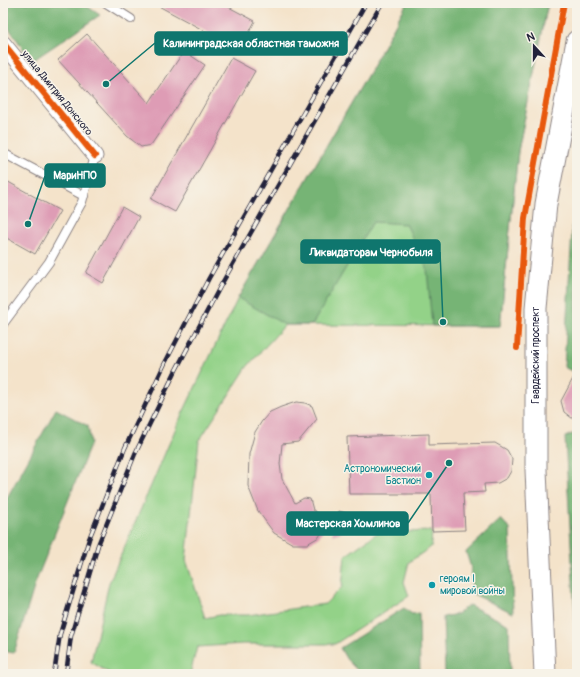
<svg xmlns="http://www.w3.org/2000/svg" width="580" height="677" font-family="Pangolin,sans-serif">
<rect width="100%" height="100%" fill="#f7f3e8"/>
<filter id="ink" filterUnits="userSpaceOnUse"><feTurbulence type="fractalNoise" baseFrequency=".025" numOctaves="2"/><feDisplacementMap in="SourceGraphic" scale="8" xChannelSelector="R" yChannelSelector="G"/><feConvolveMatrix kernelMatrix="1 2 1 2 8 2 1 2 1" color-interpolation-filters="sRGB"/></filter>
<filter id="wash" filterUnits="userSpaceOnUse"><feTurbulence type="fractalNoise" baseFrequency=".012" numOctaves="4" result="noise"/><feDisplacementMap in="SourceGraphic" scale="16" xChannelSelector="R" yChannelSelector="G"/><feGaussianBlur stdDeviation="0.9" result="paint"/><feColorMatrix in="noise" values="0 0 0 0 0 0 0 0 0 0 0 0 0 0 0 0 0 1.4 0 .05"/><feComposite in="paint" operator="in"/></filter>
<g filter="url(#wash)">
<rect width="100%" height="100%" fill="#f4e3ca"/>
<!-- green -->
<path fill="#93d288" stroke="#5a7a62" d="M 407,3 L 548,3 L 518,151 L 500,326 L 285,325 L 247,367 L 199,441 L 186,560 L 205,618 L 219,615 L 248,615 L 325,604 L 342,587 L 345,556 L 377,533 L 432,531 L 431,547 L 409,562 L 404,582 L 409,596 L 335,644 L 243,644 L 197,647 L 190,674 L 111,674 L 91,662 L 109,583 L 178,423 L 238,298 L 370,71 Z"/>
<!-- forest -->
<path fill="#76b474" stroke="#4c6b58" d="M 3,3 L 82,3 L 100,15 L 32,61 L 3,20 Z
M 407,3 L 548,3 L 518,151 L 500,326 L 432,326 L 427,269 L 406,224 L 373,222 L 312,325 L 285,325 L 238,298 L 370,71 Z
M 577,195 L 577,374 L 564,367 L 573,214 Z
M 56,409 L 88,426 L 91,443 L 36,581 L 14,653 L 3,651 L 3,505 Z
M 577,432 L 577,636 L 576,635 L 565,437 Z
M 501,519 L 510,529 L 513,613 L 471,593 L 471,568 L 466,552 Z
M 469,605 L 509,625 L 510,674 L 445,674 L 443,617 L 457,614 Z
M 404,608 L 412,614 L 419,613 L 420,674 L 361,674 L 347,660 L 340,648 Z"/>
<g id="blocks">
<!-- building -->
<path fill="#de9cb5" d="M 153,3 L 221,3 L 255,21 L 240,50 Z
M 87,34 L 149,103 L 184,51 L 205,65 L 151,145 L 141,147 L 127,136 L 58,60 Z
M 231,58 L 255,71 L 175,212 L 151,199 Z
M 3,179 L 60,211 L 35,254 L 3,236 Z
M 122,207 L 139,217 L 103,283 L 86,273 Z
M 577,371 L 577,422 L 564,412 L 561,401 Z
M 296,402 L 305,403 L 312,406 L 317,419 L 298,442 L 282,444 L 280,464 L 282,479 L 295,503 L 304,498 L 310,499 L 313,510 L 328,520 L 319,537 L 307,544 L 293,544 L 274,533 L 258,511 L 248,486 L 249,454 L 255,432 L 262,421 L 270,412 L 281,407 Z
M 429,434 L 429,445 L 495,443 L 507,450 L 512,459 L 511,471 L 507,478 L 498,483 L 484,484 L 485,492 L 463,493 L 465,530 L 432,531 L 431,494 L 349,494 L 347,437 Z
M 339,511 L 374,522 L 332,535 Z"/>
</g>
</g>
<g filter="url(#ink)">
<use href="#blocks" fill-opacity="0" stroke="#8b8282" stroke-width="1"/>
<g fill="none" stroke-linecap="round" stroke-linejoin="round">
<defs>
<path id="lane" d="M 106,3 L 131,19
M 3,153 L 84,196
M 3,324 L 49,262 L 82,202 L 95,156"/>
<path id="street" d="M 3,43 L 95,156"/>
<g id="secondary">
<path id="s1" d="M 545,674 L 536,470 L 536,308 L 546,204 L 577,41"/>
</g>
</defs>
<!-- lane casing -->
<use href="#lane" stroke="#8b8282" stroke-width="10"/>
<!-- street casing -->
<use href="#street" stroke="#8b8282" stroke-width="17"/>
<!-- secondary casing -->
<use href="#secondary" stroke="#8b8282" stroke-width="23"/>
<!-- lane -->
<use href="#lane" stroke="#fff" stroke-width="8"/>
<!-- street -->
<use href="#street" stroke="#fff" stroke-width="15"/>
<!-- secondary -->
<use href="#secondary" stroke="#fff" stroke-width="21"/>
<defs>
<path id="rail" d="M 54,674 L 60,634 L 89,539 L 125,448 L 165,363 L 209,278 L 366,3
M 66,674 L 71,636 L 98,545 L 135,454 L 176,370 L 221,285 L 382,3"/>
</defs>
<!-- rail casing -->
<use href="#rail" stroke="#22223b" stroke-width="4.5"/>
<!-- rail -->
<use href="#rail" stroke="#f7f3e8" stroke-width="3" stroke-dasharray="9" stroke-linecap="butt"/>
<defs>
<path id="cycleway" d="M 3,43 L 95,156
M 517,348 L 525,218 L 564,3"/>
</defs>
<!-- cycleway casing -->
<use href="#cycleway" stroke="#f7f3e8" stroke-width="8"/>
<!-- cycleway -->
<use href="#cycleway" stroke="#e8590c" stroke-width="6"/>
</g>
</g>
<!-- markers -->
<g fill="#0f9aa8" stroke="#f7f3e8" stroke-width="1.5">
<circle cx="429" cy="475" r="4"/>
<circle cx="432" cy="585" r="4"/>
</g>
<g text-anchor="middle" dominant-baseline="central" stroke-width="3" stroke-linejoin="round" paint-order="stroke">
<!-- street labels -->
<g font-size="10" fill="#22223b" stroke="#f7f3e8">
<text transform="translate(57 93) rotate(51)">улица Дмитрия Донского</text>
<text stroke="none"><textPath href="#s1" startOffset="319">Гвардейский проспект</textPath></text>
</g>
<!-- culture labels -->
<g font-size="10" fill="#0d838f" stroke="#f7f3e8" text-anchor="end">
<text x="421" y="469">Астрономический<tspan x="421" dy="12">Бастион</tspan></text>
<text x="440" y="579" text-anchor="start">героям I<tspan x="440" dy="12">мировой войны</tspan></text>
</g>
</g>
<!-- callouts -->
<path fill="none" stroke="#0f766e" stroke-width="1.5" d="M106 84L155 43M28 224L45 176M443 322L440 252M449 463L408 523"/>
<g fill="#0f766e" stroke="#f7f3e8" stroke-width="1.5">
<circle cx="106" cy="84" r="4"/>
<circle cx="28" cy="224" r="4"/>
<circle cx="443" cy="322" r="4"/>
<circle cx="449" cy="463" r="4"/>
</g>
<g fill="#0f766e" stroke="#0f766e" stroke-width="1.5">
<rect x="155" y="32" width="192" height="23" rx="4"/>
<rect x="45" y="164" width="60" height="23" rx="4"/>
<rect x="301" y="240" width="139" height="23" rx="4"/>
<rect x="287" y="512" width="121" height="23" rx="4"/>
</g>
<g font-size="11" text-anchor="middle" font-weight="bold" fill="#fff">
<text x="251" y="47">Калининградская областная таможня</text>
<text x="75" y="179">МариНПО</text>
<text x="371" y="256">Ликвидаторам Чернобыля</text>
<text x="348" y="527">Мастерская Хомлинов</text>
</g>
<!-- margin -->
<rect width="580" height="677" fill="none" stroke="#f7f3e8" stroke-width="16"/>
<!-- north arrow -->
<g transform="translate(534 46) rotate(339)" stroke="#f7f3e8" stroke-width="3" paint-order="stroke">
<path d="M0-3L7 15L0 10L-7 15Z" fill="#22223b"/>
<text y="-6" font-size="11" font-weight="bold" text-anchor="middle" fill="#22223b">N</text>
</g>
</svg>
